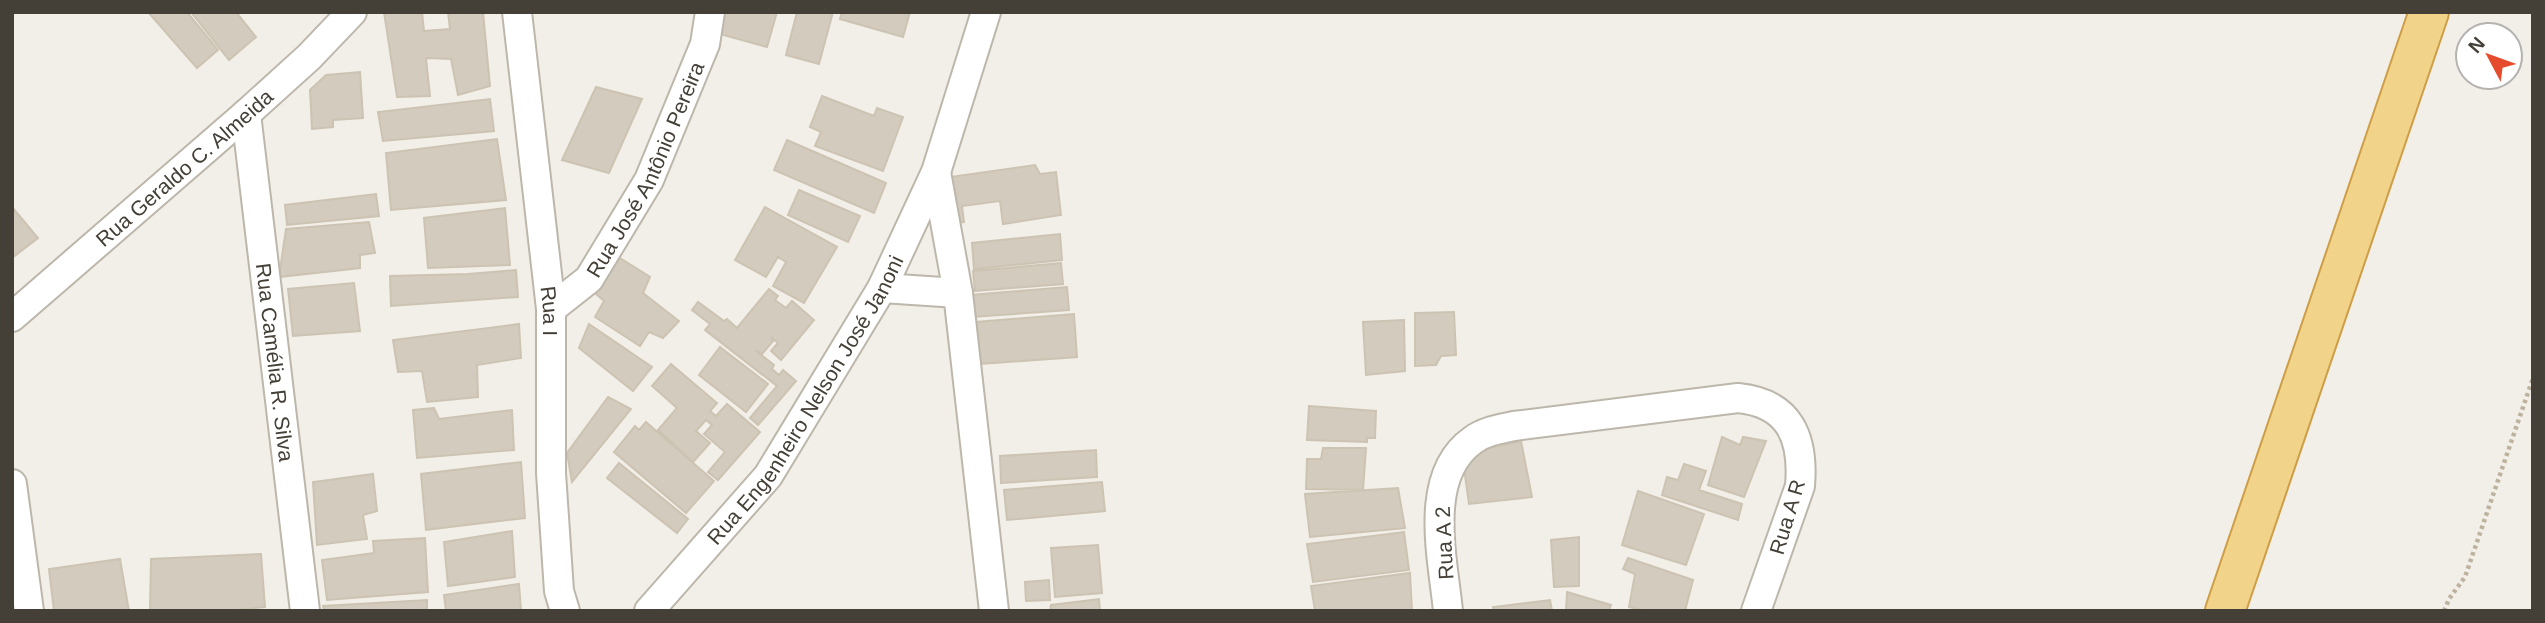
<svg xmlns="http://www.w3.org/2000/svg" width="2545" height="623" font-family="Helvetica,sans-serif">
<rect width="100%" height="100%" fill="#f2efe8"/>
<!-- building -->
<path fill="#d3cbbe" stroke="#cdc3b2" stroke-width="2" d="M 148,12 L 187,12 L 218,50 L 197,68 Z
M 191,12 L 236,12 L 256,37 L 229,60 Z
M 384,12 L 422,12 L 424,31 L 450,29 L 448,12 L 483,12 L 490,86 L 458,95 L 451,59 L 426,58 L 430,96 L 397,97 Z
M 719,12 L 777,12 L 767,47 L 713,32 Z
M 797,12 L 833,12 L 819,64 L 786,55 Z
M 842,12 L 910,12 L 903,37 L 840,19 Z
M 360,72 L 363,118 L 333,120 L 333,127 L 312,129 L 310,90 L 326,75 Z
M 596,87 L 642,99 L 609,173 L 562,160 Z
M 822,96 L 874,116 L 877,108 L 903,117 L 883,171 L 815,146 L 821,132 L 810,127 Z
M 490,99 L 494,131 L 383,141 L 378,112 Z
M 497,139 L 506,200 L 391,210 L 386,153 Z
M 787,140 L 886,183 L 874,213 L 774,170 Z
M 1035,165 L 1040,174 L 1056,172 L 1061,215 L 1003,224 L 1000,201 L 962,206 L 964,222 L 955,223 L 950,177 Z
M 799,190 L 860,216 L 848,242 L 788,215 Z
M 376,194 L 379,216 L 287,225 L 285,205 Z
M 12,207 L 38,238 L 12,258 Z
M 765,207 L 837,247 L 804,303 L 773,286 L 786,262 L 778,257 L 766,277 L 735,260 Z
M 505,208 L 510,265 L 428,268 L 424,218 Z
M 369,222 L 375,253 L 360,255 L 360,268 L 279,277 L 286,229 Z
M 1060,234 L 1062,260 L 974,269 L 972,243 Z
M 620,258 L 650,277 L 643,293 L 679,321 L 663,338 L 649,332 L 640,346 L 595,317 L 604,301 L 594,292 Z
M 1061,263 L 1063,284 L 975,291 L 973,271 Z
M 516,270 L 518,297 L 391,306 L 390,276 L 468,274 Z
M 354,283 L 360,331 L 293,336 L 288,289 Z
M 1067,287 L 1069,310 L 972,317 L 971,295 Z
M 769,289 L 778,296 L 775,300 L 786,308 L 792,301 L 814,320 L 781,360 L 771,351 L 778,343 L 771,337 L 773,341 L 762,354 L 755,350 L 774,365 L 772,369 L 779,375 L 783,370 L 796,381 L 758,425 L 750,418 L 777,386 L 705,330 L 710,324 L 692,310 L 698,302 L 724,321 L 727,319 L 737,328 Z
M 1454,312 L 1456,355 L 1441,356 L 1436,365 L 1415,366 L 1415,313 Z
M 1074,314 L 1077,357 L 980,364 L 976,322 Z
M 1404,320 L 1405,371 L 1366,375 L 1363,322 Z
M 519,324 L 521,358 L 477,365 L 478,397 L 427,402 L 422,371 L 398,372 L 393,340 Z
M 589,324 L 652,367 L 633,391 L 579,348 Z
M 720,347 L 768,384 L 746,412 L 699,375 Z
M 671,364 L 717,403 L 710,411 L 716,416 L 727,404 L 760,432 L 718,480 L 708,472 L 725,452 L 704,434 L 712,425 L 706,420 L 696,431 L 710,443 L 693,462 L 658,430 L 677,408 L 652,386 Z
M 608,397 L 631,409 L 572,482 L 567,453 Z
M 1309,406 L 1376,411 L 1375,438 L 1367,438 L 1367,442 L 1307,440 Z
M 434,408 L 439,419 L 512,410 L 514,450 L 417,458 L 413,410 Z
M 646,422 L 714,481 L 686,513 L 614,452 L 635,426 L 639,430 Z
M 1722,437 L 1740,445 L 1743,437 L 1766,441 L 1744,497 L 1708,485 Z
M 1521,441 L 1532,497 L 1469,504 L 1462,454 Z
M 1323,448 L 1366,448 L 1363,490 L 1306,489 L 1307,459 L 1321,459 Z
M 1096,450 L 1097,477 L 1001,483 L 1000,456 Z
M 521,462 L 525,518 L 426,530 L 421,474 Z
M 619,463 L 688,519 L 677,533 L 607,478 Z
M 1684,464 L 1706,471 L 1699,490 L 1742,504 L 1738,520 L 1662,495 L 1667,477 L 1678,480 Z
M 373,474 L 377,511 L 363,515 L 367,539 L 317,545 L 313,482 Z
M 1102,482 L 1105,511 L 1007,520 L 1004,490 Z
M 1398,488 L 1405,528 L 1310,537 L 1305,494 Z
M 1638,491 L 1704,514 L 1686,565 L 1622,545 Z
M 512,531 L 515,577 L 448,586 L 444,542 Z
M 1404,532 L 1409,570 L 1313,582 L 1307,544 Z
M 1579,537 L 1579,586 L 1554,587 L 1551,540 Z
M 425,538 L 428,592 L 327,600 L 322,560 L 374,553 L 373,541 Z
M 1098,545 L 1102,593 L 1055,597 L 1051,548 Z
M 261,554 L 265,607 L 225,611 L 150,611 L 151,559 Z
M 1628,558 L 1693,580 L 1685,611 L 1645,611 L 1629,607 L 1635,574 L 1623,569 Z
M 120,559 L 129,611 L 54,611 L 49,569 Z
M 1410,573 L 1412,611 L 1315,611 L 1311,586 Z
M 1049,580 L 1050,600 L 1026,601 L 1025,582 Z
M 519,584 L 521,611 L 446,611 L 444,595 Z
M 1567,592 L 1611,605 L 1609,611 L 1566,611 Z
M 1099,599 L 1100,611 L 1050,611 L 1051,605 Z
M 427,600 L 427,611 L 324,611 L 323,606 Z
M 1550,600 L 1552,611 L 1494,611 L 1493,607 Z"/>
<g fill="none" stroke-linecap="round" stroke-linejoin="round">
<defs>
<g id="minor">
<path id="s1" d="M 517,12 L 551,309 L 551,473 L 559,591 L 565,611"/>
<path id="s2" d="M 246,114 L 305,611"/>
<path d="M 936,172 L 958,293 L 994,611"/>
<path d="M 882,288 L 958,293"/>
<path id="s3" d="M 551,309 L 589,279 L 649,180 L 705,44 L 710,12"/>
<path id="s4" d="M 12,317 L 246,114 L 309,57 L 352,12"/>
<path d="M 12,484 L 29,611"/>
<path id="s5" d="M 649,611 L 768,476 L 882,288 L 936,172 L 986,12"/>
<path d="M 1448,611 C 1443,559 1422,476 1473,440 C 1485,431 1500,429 1514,426 L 1738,398 C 1790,403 1804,438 1800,486 L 1756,611"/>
</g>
<path id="trunk" d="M 2225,611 L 2429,12"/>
</defs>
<!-- minor casing -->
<use href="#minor" stroke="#bdb7ab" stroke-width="32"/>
<!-- trunk casing -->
<use href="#trunk" stroke="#ce9e46" stroke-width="42"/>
<!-- path -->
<path stroke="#bdb29e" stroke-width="4.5" stroke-dasharray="3.5 3.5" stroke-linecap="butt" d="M 2444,611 L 2449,599 L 2465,577 L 2533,378"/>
<!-- minor -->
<use href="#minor" stroke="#fff" stroke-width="28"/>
<!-- trunk -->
<use href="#trunk" stroke="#f2d38a" stroke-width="38"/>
</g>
<g text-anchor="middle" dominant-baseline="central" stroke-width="6" stroke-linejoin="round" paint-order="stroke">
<!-- street labels -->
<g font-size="21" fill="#454037" stroke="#fff">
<text stroke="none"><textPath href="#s4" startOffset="228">Rua Geraldo C. Almeida</textPath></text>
<text stroke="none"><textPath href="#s3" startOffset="172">Rua José Antônio Pereira</textPath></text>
<text stroke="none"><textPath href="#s1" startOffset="301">Rua I</textPath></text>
<text stroke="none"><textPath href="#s2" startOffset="250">Rua Camélia R. Silva</textPath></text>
<text stroke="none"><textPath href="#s5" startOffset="264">Rua Engenheiro Nelson José Janoni</textPath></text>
<text transform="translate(1787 517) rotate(-73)">Rua A R</text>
<text transform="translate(1444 543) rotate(-93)">Rua A 2</text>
</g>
</g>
<!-- border -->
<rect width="2545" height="623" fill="none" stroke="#454037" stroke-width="28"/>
<!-- north arrow -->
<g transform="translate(2489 56) rotate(311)"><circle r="33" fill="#ffffff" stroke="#b5b3af" stroke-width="2"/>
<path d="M0-5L12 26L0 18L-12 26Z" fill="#e54b2c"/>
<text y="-10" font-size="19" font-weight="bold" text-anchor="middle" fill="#454037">N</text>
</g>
</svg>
